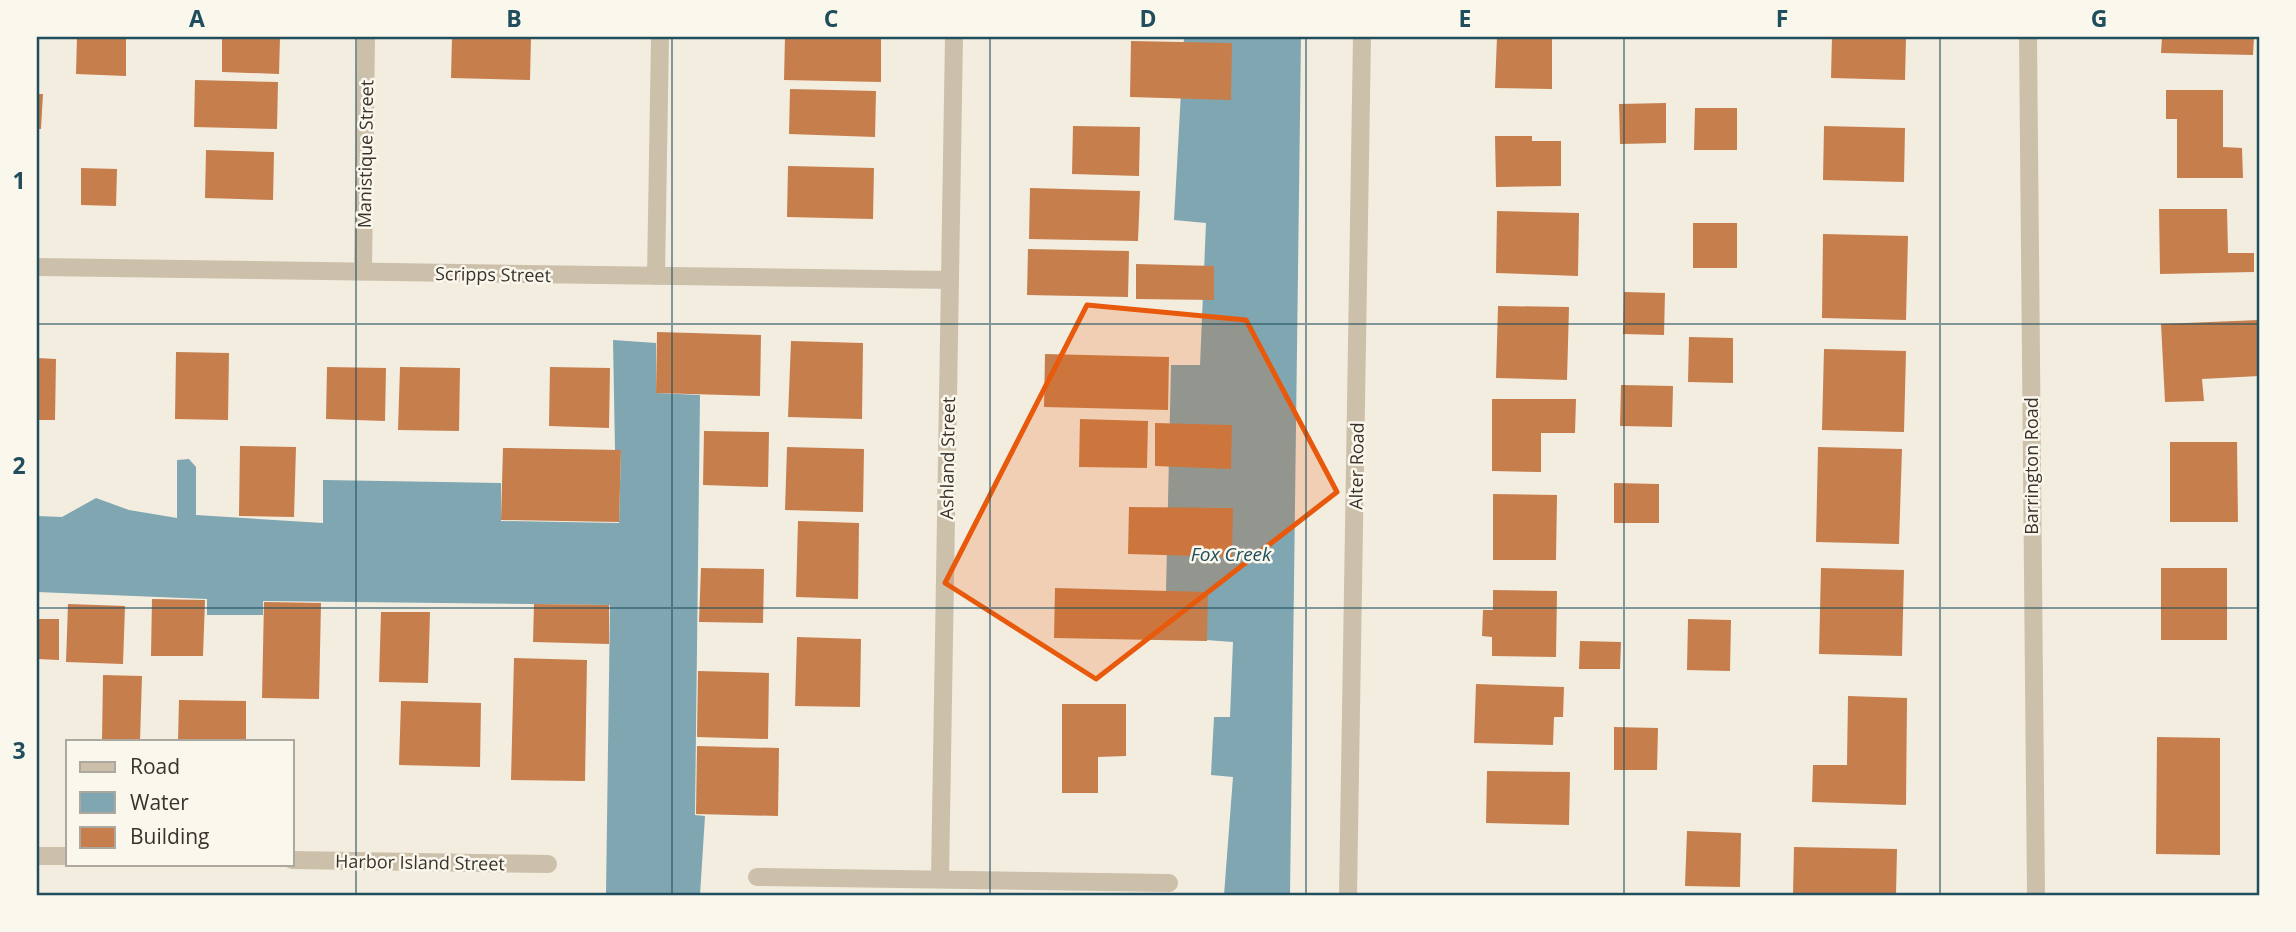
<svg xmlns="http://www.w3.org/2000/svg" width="2296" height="932" font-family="'Open Sans',sans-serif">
<rect width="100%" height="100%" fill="#f3ede0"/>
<!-- water -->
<path fill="#7fa6b1" d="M 1184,37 L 1301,37 L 1290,895 L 1224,895 L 1233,777 L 1211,775 L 1214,717 L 1230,717 L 1233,642 L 1165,637 L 1171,365 L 1200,365 L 1206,223 L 1174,220 Z
M 613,340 L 656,343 L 656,393 L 700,395 L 695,815 L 705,816 L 700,895 L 606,895 L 610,605 L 263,601 L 263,615 L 207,615 L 207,599 L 37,592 L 37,516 L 62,517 L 96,498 L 129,510 L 177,518 L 177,460 L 189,459 L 196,467 L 196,515 L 323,523 L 323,480 L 501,483 L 501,521 L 619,523 L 621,450 L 615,450 Z"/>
<!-- building -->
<path fill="#c67e4c" d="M 77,37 L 126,37 L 126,76 L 76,74 Z
M 222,37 L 280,37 L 279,74 L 222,72 Z
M 452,37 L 531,37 L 530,80 L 451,78 Z
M 785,37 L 881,37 L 881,82 L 784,80 Z
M 1497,37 L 1552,37 L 1552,89 L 1495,88 Z
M 1832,37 L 1906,37 L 1905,80 L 1831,78 Z
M 2162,37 L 2254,37 L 2253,55 L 2161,53 Z
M 1131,41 L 1232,43 L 1231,100 L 1130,97 Z
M 195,80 L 278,82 L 277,129 L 194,127 Z
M 790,89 L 876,91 L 875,137 L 789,134 Z
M 2166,90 L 2223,90 L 2223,147 L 2242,148 L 2243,178 L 2177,178 L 2177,119 L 2166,119 Z
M 37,94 L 43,94 L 41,129 L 37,129 Z
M 1666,103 L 1666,143 L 1620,144 L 1619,104 Z
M 1695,108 L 1737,108 L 1737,150 L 1694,150 Z
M 1073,126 L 1140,127 L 1139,176 L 1072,174 Z
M 1824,126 L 1905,128 L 1904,182 L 1823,180 Z
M 1495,136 L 1532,136 L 1532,141 L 1561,141 L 1561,186 L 1496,187 Z
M 206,150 L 274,152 L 273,200 L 205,198 Z
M 788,166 L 874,168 L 873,219 L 787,217 Z
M 81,168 L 117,169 L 116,206 L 81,205 Z
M 1030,188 L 1140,191 L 1138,241 L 1029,239 Z
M 2159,209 L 2227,209 L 2228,253 L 2254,253 L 2254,272 L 2160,274 Z
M 1497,211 L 1579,213 L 1578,276 L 1496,273 Z
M 1693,223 L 1737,223 L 1737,268 L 1693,268 Z
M 1823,234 L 1908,236 L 1906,320 L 1822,318 Z
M 1028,249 L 1129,251 L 1128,297 L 1027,295 Z
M 1136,264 L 1214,266 L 1214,300 L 1136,299 Z
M 1624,292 L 1665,293 L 1664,335 L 1623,334 Z
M 1498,306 L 1569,307 L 1567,380 L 1496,378 Z
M 2259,320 L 2259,376 L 2202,379 L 2204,401 L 2165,402 L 2161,324 Z
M 657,332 L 761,335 L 760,396 L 656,393 Z
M 1689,337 L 1733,338 L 1733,383 L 1688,382 Z
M 791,341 L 863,343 L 862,419 L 788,417 Z
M 1824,349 L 1906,351 L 1904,432 L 1822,430 Z
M 176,352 L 229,353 L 228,420 L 175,419 Z
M 1045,354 L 1169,357 L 1168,410 L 1044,407 Z
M 37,358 L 56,359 L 55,420 L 37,420 Z
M 327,367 L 386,368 L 385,421 L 326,419 Z
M 400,367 L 460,368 L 459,431 L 398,430 Z
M 550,367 L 610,368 L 609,428 L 549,426 Z
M 1621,385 L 1673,386 L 1672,427 L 1620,426 Z
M 1492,399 L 1576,399 L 1575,433 L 1541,433 L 1541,472 L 1492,471 Z
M 1080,419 L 1148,421 L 1147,468 L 1079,467 Z
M 1155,423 L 1232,425 L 1231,469 L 1155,466 Z
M 704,431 L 769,432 L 768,487 L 703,485 Z
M 2170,442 L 2237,442 L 2238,522 L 2170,522 Z
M 240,446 L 296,447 L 294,517 L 239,516 Z
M 787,447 L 864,449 L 863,512 L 785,510 Z
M 1818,447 L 1902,449 L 1899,544 L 1816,542 Z
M 503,448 L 621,450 L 619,522 L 501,520 Z
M 1614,483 L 1659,484 L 1659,523 L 1614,523 Z
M 1493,494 L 1557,495 L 1556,560 L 1493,560 Z
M 1129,507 L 1233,508 L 1232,557 L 1128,554 Z
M 798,521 L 859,523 L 858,599 L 796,597 Z
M 701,568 L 764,569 L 763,623 L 699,622 Z
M 1821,568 L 1904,570 L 1902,656 L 1819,654 Z
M 2161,568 L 2227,568 L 2227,640 L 2161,640 Z
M 1055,588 L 1208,592 L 1207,641 L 1054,638 Z
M 1493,590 L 1557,591 L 1556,657 L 1492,656 L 1492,637 L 1482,636 L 1483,610 L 1493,610 Z
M 152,599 L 205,600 L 203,656 L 151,656 Z
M 264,602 L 321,603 L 319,699 L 262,698 Z
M 68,604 L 125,606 L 123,664 L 66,662 Z
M 534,604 L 609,605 L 609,644 L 533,642 Z
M 381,612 L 430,612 L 428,683 L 379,682 Z
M 37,619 L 59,619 L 59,660 L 37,659 Z
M 1688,619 L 1731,620 L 1730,671 L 1687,670 Z
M 797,637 L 861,639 L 860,707 L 795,706 Z
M 1580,641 L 1621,642 L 1620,669 L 1579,669 Z
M 514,658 L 587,660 L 585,781 L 511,780 Z
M 698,671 L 769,673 L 768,739 L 697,737 Z
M 103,675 L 142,676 L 140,741 L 102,741 Z
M 1476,684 L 1564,687 L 1563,717 L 1554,717 L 1553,745 L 1474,743 Z
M 1848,696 L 1907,698 L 1906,805 L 1812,802 L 1813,765 L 1847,765 Z
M 179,700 L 246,701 L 246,741 L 178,741 Z
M 401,701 L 481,703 L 480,767 L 399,765 Z
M 1062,704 L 1126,704 L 1126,756 L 1098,757 L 1098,793 L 1062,793 Z
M 1614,727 L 1658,728 L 1657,770 L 1614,770 Z
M 2157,737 L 2220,738 L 2220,855 L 2156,854 Z
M 697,746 L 779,748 L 778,816 L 696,814 Z
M 1487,771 L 1570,772 L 1569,825 L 1486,823 Z
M 1687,831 L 1741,833 L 1740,887 L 1685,886 Z
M 1794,847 L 1897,849 L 1896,895 L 1793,895 Z"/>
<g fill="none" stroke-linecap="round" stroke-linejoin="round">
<!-- lane -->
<path stroke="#ccc0ab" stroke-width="18" d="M 656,276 L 660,37"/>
<!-- street -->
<path stroke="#ccc0ab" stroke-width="18" d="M 2028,37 L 2036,895
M 37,267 L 950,280
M 363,272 L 366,37
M 37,856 L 68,856
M 292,860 L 548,864
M 757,877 L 1169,883
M 940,879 L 954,37
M 1348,895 L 1362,37"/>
</g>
<!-- marked area -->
<path fill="#e8590c" fill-opacity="0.2" stroke="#e8590c" stroke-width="5" stroke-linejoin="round" d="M 1087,305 L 1246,320 L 1337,492 L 1096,679 L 945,583 Z"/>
<!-- grid -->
<path fill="none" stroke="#204e5c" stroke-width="2" stroke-opacity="0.55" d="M 356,37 L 356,895M 672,37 L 672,895M 990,37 L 990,895M 1306,37 L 1306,895M 1624,37 L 1624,895M 1940,37 L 1940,895M 37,324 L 2259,324M 37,608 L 2259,608"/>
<g text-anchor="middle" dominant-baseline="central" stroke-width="5" stroke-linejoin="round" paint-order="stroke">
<!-- street labels -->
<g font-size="18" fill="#3a322b" stroke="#faf7ed">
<text transform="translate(365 154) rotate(-89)">Manistique Street</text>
<text transform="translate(493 274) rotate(1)">Scripps Street</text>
<text transform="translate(947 458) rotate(-89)">Ashland Street</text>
<text transform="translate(1356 466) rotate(-89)">Alter Road</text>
<text transform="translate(2031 466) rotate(-90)">Barrington Road</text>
<text transform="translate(420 862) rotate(1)">Harbor Island Street</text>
</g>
<!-- water labels -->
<g font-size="19" font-style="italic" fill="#204e5c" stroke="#faf7ed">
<text x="1231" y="554">Fox Creek</text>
</g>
</g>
<!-- border -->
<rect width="2296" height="932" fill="none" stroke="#faf7ed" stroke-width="77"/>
<!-- legend -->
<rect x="66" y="740" width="228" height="126" fill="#faf7ed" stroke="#ada89f" stroke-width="2"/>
<rect x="80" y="762" width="35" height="10" fill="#ccc0ab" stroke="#ada89f" stroke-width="2"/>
<text x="130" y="774" font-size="21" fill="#3a322b">Road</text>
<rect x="80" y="792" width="35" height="21" fill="#7fa6b1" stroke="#ada89f" stroke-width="2"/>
<text x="130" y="810" font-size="21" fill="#3a322b">Water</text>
<rect x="80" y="827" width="35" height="21" fill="#c67e4c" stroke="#ada89f" stroke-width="2"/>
<text x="130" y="844" font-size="21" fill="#3a322b">Building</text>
<rect x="38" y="38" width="2220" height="856" fill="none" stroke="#204e5c" stroke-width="2.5"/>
<g font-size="23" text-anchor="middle" font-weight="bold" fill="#204e5c">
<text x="197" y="27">A</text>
<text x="514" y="27">B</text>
<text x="831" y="27">C</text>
<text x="1148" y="27">D</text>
<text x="1465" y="27">E</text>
<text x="1782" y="27">F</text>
<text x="2099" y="27">G</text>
<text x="19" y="189">1</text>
<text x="19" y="474">2</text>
<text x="19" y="759">3</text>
</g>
</svg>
